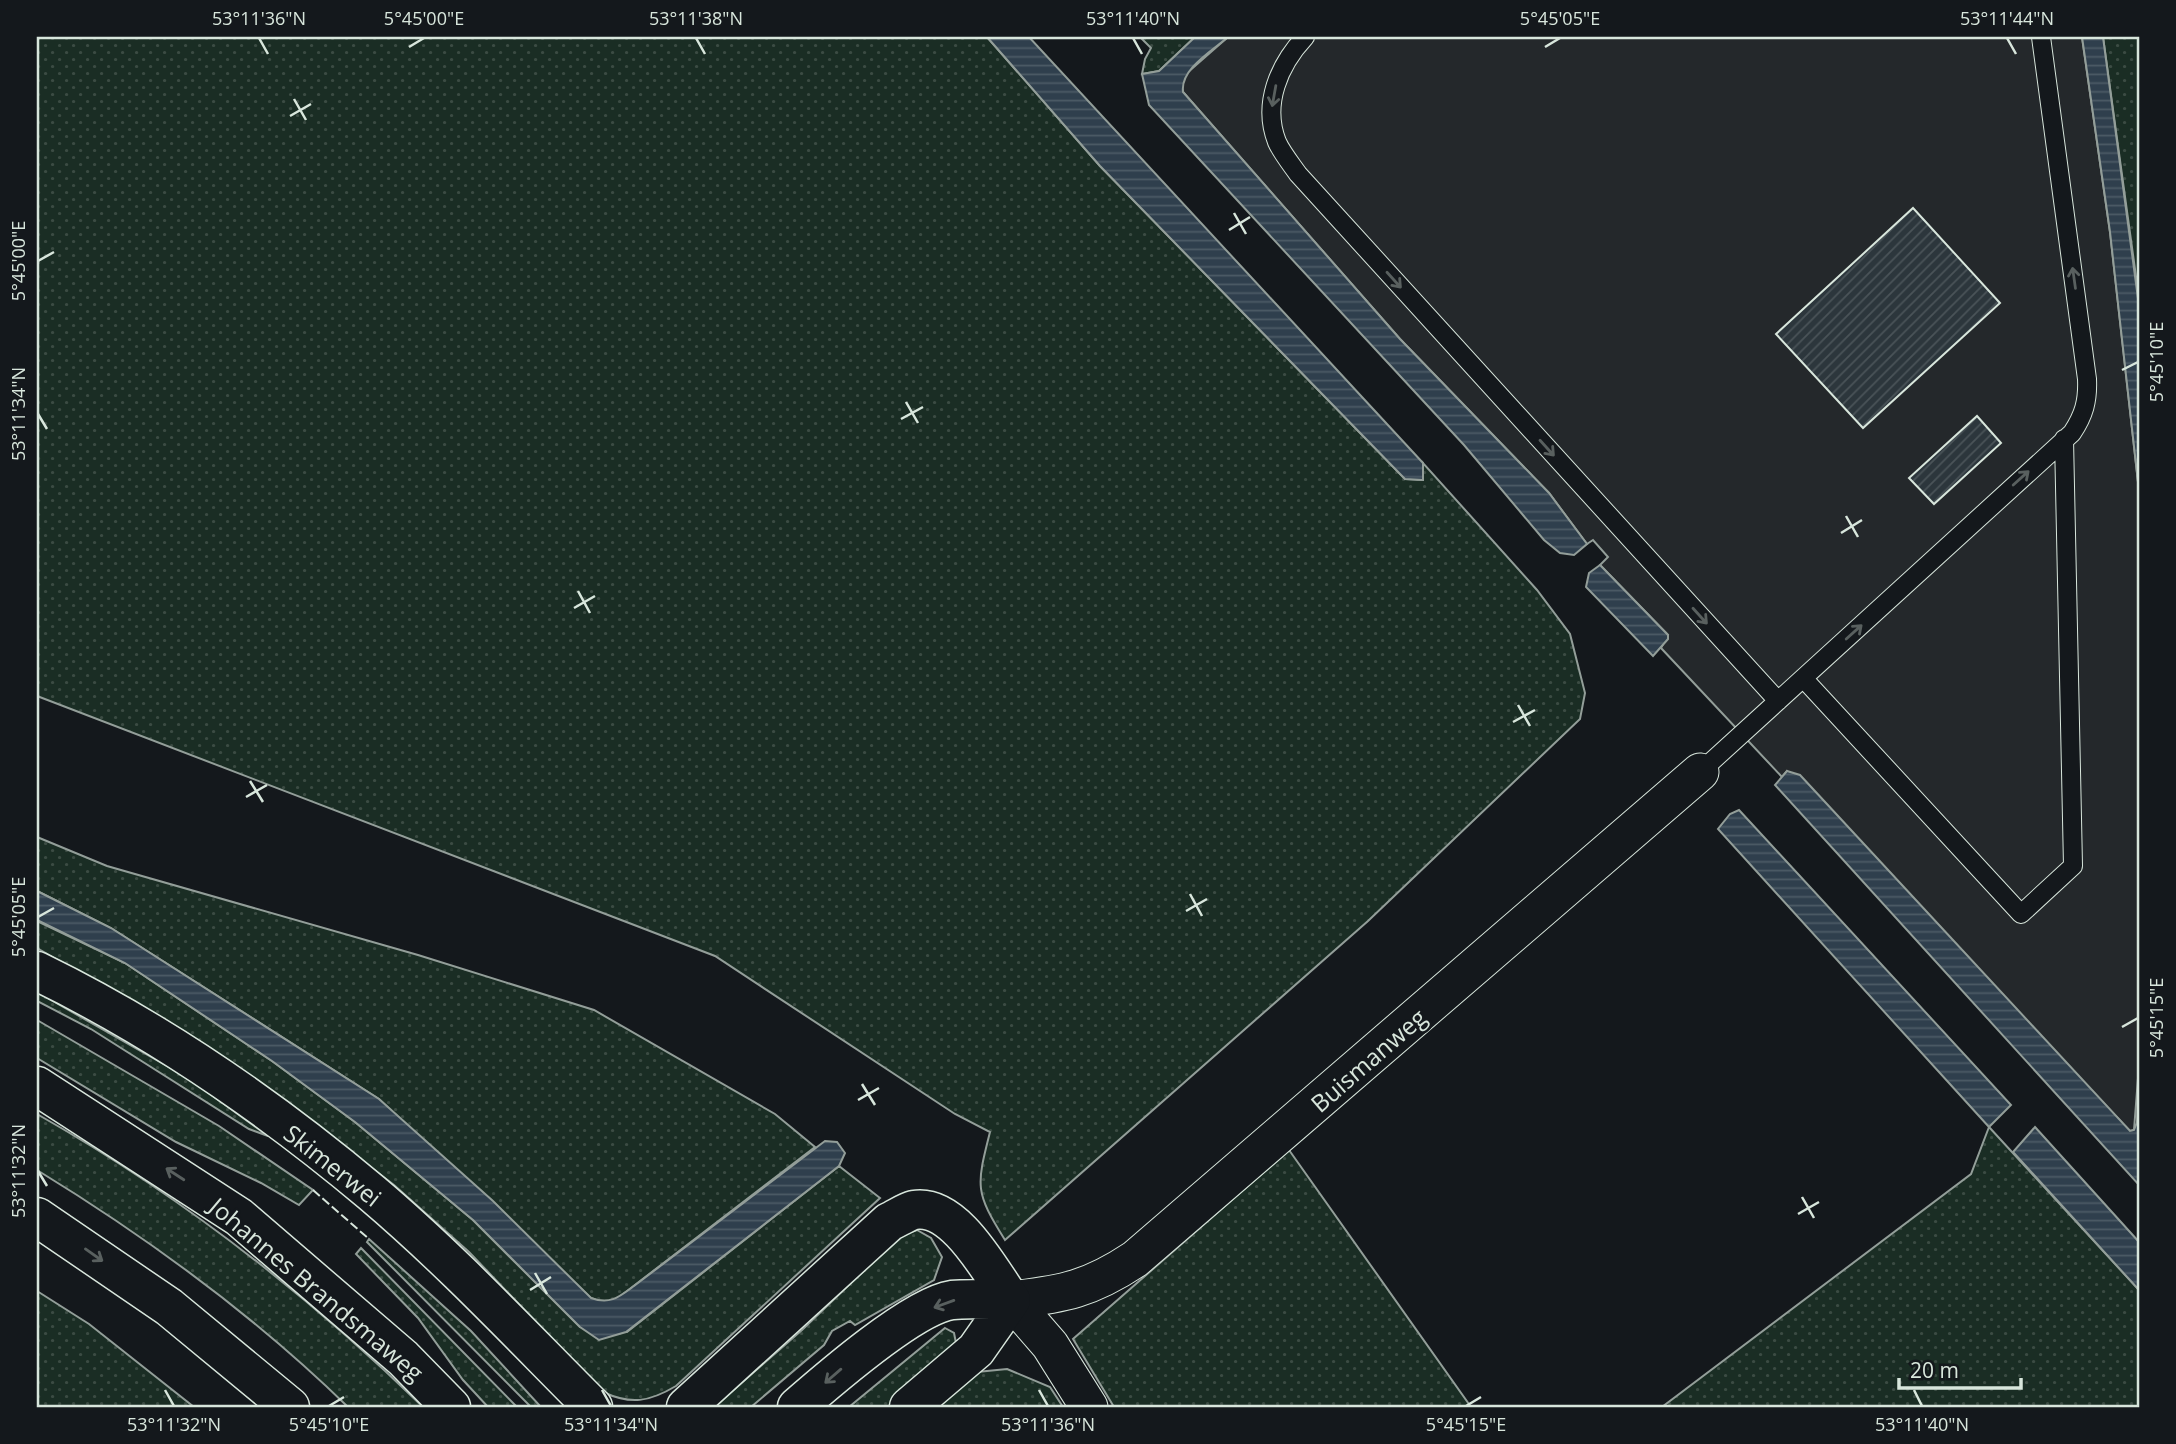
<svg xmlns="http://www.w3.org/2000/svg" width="2176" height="1444" font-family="'Open Sans',sans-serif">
<defs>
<pattern id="grass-dots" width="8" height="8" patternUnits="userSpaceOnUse" patternTransform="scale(1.75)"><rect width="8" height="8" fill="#1a2d24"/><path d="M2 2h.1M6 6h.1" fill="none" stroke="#3b4b43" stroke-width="1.8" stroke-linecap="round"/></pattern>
<pattern id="water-rules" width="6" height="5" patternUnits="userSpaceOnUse" patternTransform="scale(1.75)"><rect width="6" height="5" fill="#2f3f4d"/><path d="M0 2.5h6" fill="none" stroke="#4c5b66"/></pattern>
<pattern id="building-hatch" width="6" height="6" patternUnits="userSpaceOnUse" patternTransform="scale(1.75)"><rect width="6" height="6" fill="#2c363c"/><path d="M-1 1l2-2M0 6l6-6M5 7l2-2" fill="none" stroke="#4a5358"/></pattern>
</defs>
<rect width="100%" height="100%" fill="#14181c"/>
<!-- grass -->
<path fill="url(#grass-dots)" stroke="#939e99" stroke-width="2" d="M 37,37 L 987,37 L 1100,166 L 1405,479 L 1423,480 L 1423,463 L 1537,590 L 1570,634 L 1585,693 L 1580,719 L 1368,921 L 1005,1240 C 975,1192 976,1187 990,1132 L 955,1114 L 715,956 L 37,696 Z
M 1140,37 L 1195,37 L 1159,71 L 1142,74 L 1145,59 L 1151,48 Z
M 2103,37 L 2139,37 L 2139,306 L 2138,291 Z
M 37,837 L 107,866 L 418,955 L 594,1010 L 775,1114 L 815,1147 L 614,1301 L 602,1302 L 591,1298 L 379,1099 L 111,928 L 37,891 Z
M 37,921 L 125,963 L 272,1061 L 355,1122 L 473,1220 L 580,1327 L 627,1332 L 839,1166 L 880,1198 L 676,1386 C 649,1402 631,1405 603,1392 L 469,1252 L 394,1185 L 305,1117 L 106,988 L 37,948 Z
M 37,992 L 188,1078 L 268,1136 L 249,1129 L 91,1029 L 37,1001 Z
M 37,1020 L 219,1126 L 313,1190 L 299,1205 L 261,1183 L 176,1142 L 37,1058 Z
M 37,1114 C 178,1194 307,1294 423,1407 L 348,1407 C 255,1316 148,1238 37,1170 Z
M 1989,1127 L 2139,1290 L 2139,1407 L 1662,1407 L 1971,1174 Z
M 1289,1150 L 1471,1407 L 1114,1407 L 1073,1339 Z
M 917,1230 L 931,1238 L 942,1257 L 934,1280 L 855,1325 L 850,1321 L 832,1331 L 824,1345 L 751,1407 L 714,1407 L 802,1330 L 901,1235 Z
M 369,1239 L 471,1331 L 541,1407 L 531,1407 L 367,1242 Z
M 361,1248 L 517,1407 L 488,1407 L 463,1380 L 418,1318 L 356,1254 Z
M 37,1291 L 89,1324 L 194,1407 L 37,1407 Z
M 945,1328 L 954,1333 L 956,1343 L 889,1407 L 849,1407 Z
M 1007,1369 L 1050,1387 L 1063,1407 L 930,1407 L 977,1372 Z"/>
<!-- parking -->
<path fill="#24282b" stroke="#939e99" stroke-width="2" d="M 1228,37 L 2082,37 L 2110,232 L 2139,491 L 2139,1065 L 2134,1130 L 2130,1131 L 1787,771 L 1782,777 L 1661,648 L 1668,635 L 1600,565 L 1608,557 L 1593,540 L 1587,544 L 1549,493 L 1400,339 L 1183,92 L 1181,82 L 1187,73 Z"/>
<!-- water -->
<path fill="url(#water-rules)" stroke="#939e99" stroke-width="2" d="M 987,37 L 1029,37 L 1423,463 L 1423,480 L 1405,479 L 1100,166 Z
M 1195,37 L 1228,37 C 1212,51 1180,69 1183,92 L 1400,339 L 1549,493 L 1587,544 L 1574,555 L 1560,553 L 1544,540 L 1464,445 L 1149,105 L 1142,74 L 1159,71 Z
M 2082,37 L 2103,37 L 2139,306 L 2139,491 L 2110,232 Z
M 1600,565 L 1668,635 L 1668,639 L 1653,656 L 1586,587 L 1589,573 Z
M 1787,771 L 1800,775 L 2130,1131 L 2134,1130 L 2137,1122 L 2139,1065 L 2139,1185 L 1775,785 Z
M 1739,810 L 2011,1105 L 1989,1127 L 1718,829 L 1730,814 Z
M 37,891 L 111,928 L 379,1099 L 493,1201 L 591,1298 C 610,1305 619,1297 634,1286 L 825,1141 L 837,1142 L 845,1153 L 839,1166 L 626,1332 L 599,1340 L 580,1327 L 473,1220 L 355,1122 L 272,1061 L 125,963 L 37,920 Z
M 2035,1127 L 2139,1242 L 2139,1290 L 2013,1152 Z"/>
<!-- building -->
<path fill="url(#building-hatch)" stroke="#d8e6dc" stroke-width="2" d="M 1913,208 L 2000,303 L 1863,428 L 1776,334 Z
M 1977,416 L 2001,443 L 1934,504 L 1909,478 Z"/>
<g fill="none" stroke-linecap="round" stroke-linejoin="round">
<defs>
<path id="lane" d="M 1305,37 C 1279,65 1262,104 1277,142 C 1282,153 1291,164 1298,174 L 1778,701
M 1803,678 L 2021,914 L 2073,866 L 2064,439
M 1700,772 L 2072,433 C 2084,415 2088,401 2087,379 L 2041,37"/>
<path id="street" d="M 1011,1300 C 1064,1294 1090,1289 1135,1259 L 1700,772
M 1011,1300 L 1050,1345 L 1089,1407"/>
<path id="secondary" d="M 37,971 C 156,1029 271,1108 372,1193 C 450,1259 521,1335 593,1407
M 686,1407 L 889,1222 C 896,1219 906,1212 914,1210 C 955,1203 990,1271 1011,1300
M 797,1407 C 828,1380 913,1306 952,1300 C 971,1298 992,1300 1011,1300
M 909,1407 L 976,1350 L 1011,1300"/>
<path id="primary" d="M 37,1086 L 239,1217 L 403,1358 L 451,1407
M 37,1217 L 169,1307 L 290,1407"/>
</defs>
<!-- lane casing -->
<use href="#lane" stroke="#d8e6dc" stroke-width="20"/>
<!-- street casing -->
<use href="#street" stroke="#d8e6dc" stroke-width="39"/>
<!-- secondary casing -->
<use href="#secondary" stroke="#d8e6dc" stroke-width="41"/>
<!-- primary casing -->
<use href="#primary" stroke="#d8e6dc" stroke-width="41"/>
<!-- lane -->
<use href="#lane" stroke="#14181c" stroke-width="18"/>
<!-- street -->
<use href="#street" stroke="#14181c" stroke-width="37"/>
<!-- secondary -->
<use href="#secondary" stroke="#14181c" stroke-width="38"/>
<!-- primary -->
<use href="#primary" stroke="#14181c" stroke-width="38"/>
<!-- fence -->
<path stroke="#d8e6dc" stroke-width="2" stroke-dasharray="9 3.5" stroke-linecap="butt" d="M 313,1190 L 369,1239"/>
</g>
<!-- one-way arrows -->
<defs><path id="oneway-shaft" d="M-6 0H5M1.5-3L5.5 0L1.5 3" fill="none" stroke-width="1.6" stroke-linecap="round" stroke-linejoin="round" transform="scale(1.75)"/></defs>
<g stroke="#59605f">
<use href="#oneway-shaft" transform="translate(1274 96) rotate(100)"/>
<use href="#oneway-shaft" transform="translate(2074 278) rotate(-98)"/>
<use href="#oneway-shaft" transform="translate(1394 280) rotate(48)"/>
<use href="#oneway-shaft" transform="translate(1547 448) rotate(48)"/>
<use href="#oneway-shaft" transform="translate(2021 478) rotate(-42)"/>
<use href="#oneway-shaft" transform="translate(1700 616) rotate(48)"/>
<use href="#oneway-shaft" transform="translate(1854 632) rotate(-42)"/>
<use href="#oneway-shaft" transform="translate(175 1174) rotate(-147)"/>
<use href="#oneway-shaft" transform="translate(94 1255) rotate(35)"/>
<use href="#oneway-shaft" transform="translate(944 1304) rotate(160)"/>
<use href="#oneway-shaft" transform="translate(833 1376) rotate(139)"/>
</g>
<!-- ticks -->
<path fill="none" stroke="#d8e6dc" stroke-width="2.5" d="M 259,38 L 268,54M 696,38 L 705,54M 1133,38 L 1142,54M 2007,38 L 2016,54M 409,47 L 424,38M 1545,47 L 1560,38M 294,99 L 306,120M 290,116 L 311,104M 1234,213 L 1246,234M 1229,230 L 1250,217M 38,261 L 54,252M 2122,370 L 2138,362M 906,402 L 918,423M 38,414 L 47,429M 901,419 L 923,407M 1846,516 L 1858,537M 1841,533 L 1862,520M 578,591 L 590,613M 574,608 L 595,596M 1518,705 L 1530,726M 1513,722 L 1535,710M 250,781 L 263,802M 246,797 L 267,785M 1190,894 L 1202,916M 1186,911 L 1207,899M 38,917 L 54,908M 2122,1027 L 2138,1018M 862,1084 L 875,1105M 858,1100 L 879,1088M 38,1171 L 47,1186M 1802,1197 L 1814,1218M 1798,1214 L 1819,1202M 535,1273 L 547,1294M 530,1290 L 551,1277M 165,1390 L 174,1406M 602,1390 L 611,1406M 1039,1390 L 1048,1406M 1914,1390 L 1922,1406M 329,1406 L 344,1397M 1466,1406 L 1481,1397"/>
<g text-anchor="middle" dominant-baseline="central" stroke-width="5" stroke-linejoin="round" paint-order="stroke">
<!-- street labels -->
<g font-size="24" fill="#d8e6dc" stroke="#14181c">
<text transform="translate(1368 1060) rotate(-41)">Buismanweg</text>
<text transform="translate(333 1165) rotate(38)">Skimerwei</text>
<text transform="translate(317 1289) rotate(40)">Johannes Brandsmaweg</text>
</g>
</g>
<!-- border -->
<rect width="2176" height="1444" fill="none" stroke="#14181c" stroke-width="77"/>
<!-- scale -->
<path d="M1899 1378v10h122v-10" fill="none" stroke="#d8e6dc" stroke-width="3.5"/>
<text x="1910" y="1378" font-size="21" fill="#d8e6dc" stroke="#14181c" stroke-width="5" paint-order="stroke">20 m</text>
<rect x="38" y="38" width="2100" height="1368" fill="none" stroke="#d8e6dc" stroke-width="2.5"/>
<g font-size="18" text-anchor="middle" fill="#d8e6dc">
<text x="259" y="25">53°11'36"N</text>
<text x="424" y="25">5°45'00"E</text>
<text x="696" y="25">53°11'38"N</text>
<text x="1133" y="25">53°11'40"N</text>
<text x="1560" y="25">5°45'05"E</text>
<text x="2007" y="25">53°11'44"N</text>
<text transform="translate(19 261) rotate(-90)" y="6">5°45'00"E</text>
<text transform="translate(2157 362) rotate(-90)" y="6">5°45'10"E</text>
<text transform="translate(19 414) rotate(-90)" y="6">53°11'34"N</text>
<text transform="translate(19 917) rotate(-90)" y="6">5°45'05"E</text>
<text transform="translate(2157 1018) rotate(-90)" y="6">5°45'15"E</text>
<text transform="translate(19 1171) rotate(-90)" y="6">53°11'32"N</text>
<text x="174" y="1431">53°11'32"N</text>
<text x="329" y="1431">5°45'10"E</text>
<text x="611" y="1431">53°11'34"N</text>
<text x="1048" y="1431">53°11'36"N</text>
<text x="1466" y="1431">5°45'15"E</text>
<text x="1922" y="1431">53°11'40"N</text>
</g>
</svg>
